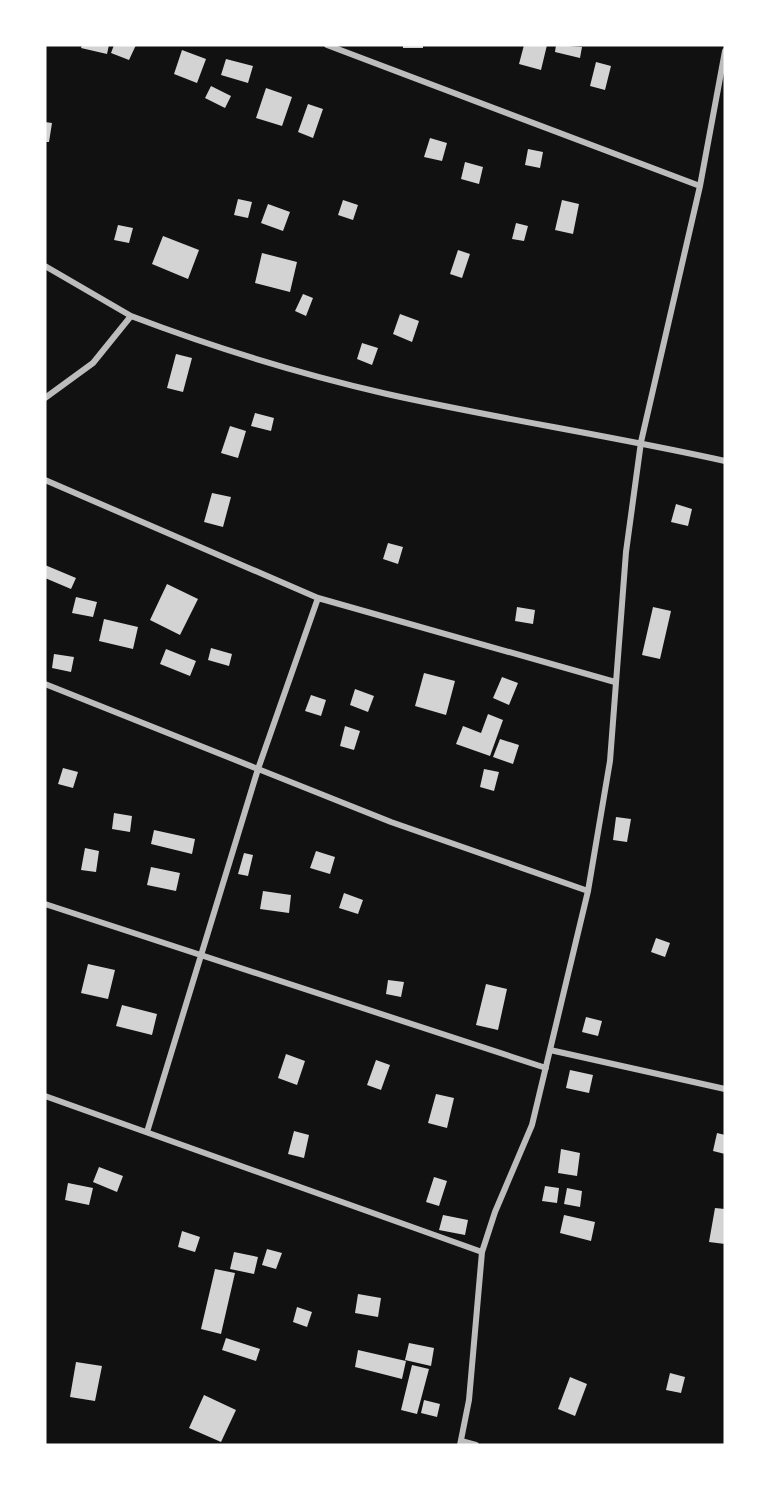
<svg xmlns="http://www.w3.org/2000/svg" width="770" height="1490" font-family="'Nunito Sans',sans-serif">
<rect width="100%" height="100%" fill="#111"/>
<!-- building -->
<path fill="#d3d3d3" d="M 82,45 L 109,45 L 107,54 L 81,48 Z
M 114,45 L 136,45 L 129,60 L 111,53 Z
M 403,45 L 423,45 L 423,48 L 403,48 Z
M 524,45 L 547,45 L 541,70 L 519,64 Z
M 556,45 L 582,47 L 580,58 L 555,52 Z
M 182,50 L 206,59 L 197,83 L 174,74 Z
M 226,59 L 253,66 L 248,83 L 221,75 Z
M 596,62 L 611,66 L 605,90 L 590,86 Z
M 211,86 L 231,96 L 225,108 L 205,98 Z
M 266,88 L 292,97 L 282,126 L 256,118 Z
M 308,104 L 323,109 L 313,138 L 298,132 Z
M 45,122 L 52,123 L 49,142 L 45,142 Z
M 430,138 L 447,143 L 442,161 L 424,157 Z
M 528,149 L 543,152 L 540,168 L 525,165 Z
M 465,162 L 483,167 L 479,184 L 461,179 Z
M 238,199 L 252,202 L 248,218 L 234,215 Z
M 343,200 L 358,205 L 353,220 L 338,215 Z
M 562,200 L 579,204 L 573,234 L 555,230 Z
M 268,204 L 290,212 L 283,231 L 261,223 Z
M 516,223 L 528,226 L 524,241 L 512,239 Z
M 118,225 L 133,228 L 129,243 L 114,240 Z
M 163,236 L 199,250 L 188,279 L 152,264 Z
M 458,250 L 470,254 L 462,278 L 450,274 Z
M 262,253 L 297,262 L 290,292 L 255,283 Z
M 303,294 L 313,298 L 306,316 L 295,311 Z
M 400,314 L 419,321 L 412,342 L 393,334 Z
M 362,343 L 378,348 L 372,365 L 357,359 Z
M 176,354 L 192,358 L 183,392 L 167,388 Z
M 255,413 L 274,418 L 271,431 L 251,426 Z
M 230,426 L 246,431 L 238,458 L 221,453 Z
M 212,493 L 231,497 L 223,527 L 204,522 Z
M 676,504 L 692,509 L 688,526 L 671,522 Z
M 388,543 L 403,547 L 398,564 L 383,559 Z
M 45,565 L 76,578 L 71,589 L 45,578 Z
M 167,584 L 198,599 L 180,635 L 150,620 Z
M 76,597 L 97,602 L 93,617 L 72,613 Z
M 517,607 L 535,610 L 533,624 L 515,621 Z
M 653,607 L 671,611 L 660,659 L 642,655 Z
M 104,619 L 138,627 L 133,649 L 99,641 Z
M 211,648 L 232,654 L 229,666 L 208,660 Z
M 166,649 L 196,661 L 190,676 L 160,664 Z
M 54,654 L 74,657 L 71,672 L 52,668 Z
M 424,673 L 455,681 L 446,715 L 415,706 Z
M 502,677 L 518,683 L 509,705 L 493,698 Z
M 355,689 L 374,696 L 368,712 L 350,705 Z
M 311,695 L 326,700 L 321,716 L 305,711 Z
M 488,714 L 503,720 L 490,756 L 456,744 L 463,726 L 481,733 Z
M 345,726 L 360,731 L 354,750 L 340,746 Z
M 500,739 L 519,745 L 513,764 L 493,757 Z
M 63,768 L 78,772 L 73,788 L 58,784 Z
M 484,769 L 499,772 L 494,791 L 480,787 Z
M 114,813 L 132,816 L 130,832 L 112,829 Z
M 616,817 L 631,819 L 627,842 L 613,840 Z
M 154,830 L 195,839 L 192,854 L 151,844 Z
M 85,848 L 99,851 L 96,872 L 81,870 Z
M 316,851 L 335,857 L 330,874 L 310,868 Z
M 244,853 L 253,855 L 248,876 L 238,874 Z
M 151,867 L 180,873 L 176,891 L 147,885 Z
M 263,891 L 291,895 L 289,913 L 260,909 Z
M 344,893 L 363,900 L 358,914 L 339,908 Z
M 656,938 L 670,943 L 665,957 L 651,952 Z
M 88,964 L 115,970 L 108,999 L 81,993 Z
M 388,980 L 404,982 L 401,997 L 386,994 Z
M 486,984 L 507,989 L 498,1030 L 476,1025 Z
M 122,1005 L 157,1014 L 152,1035 L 116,1026 Z
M 586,1017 L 602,1021 L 598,1036 L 582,1032 Z
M 286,1054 L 305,1061 L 297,1085 L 278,1078 Z
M 376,1060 L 390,1065 L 381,1090 L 367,1085 Z
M 570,1070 L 593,1075 L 589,1093 L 566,1088 Z
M 436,1094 L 454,1098 L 447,1128 L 428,1123 Z
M 294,1131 L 309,1135 L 304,1158 L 288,1154 Z
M 717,1133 L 725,1135 L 725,1154 L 713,1151 Z
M 561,1149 L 580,1153 L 577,1176 L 558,1173 Z
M 99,1167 L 123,1176 L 117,1192 L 93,1182 Z
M 434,1177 L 447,1181 L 439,1206 L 426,1202 Z
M 68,1183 L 93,1188 L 89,1205 L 65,1200 Z
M 545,1186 L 559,1188 L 557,1203 L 542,1201 Z
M 567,1188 L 582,1191 L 580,1207 L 564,1204 Z
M 715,1208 L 725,1209 L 725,1244 L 709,1242 Z
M 443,1215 L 468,1220 L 465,1235 L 439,1230 Z
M 564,1215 L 595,1222 L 591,1241 L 560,1233 Z
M 182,1231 L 200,1237 L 195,1252 L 178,1247 Z
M 267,1249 L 282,1253 L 276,1269 L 262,1265 Z
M 234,1252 L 258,1257 L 254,1274 L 230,1269 Z
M 215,1269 L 235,1273 L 221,1334 L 201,1329 Z
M 358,1294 L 381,1298 L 378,1317 L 355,1313 Z
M 297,1307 L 312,1312 L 307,1327 L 293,1322 Z
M 226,1338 L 260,1349 L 256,1361 L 222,1350 Z
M 409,1343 L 434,1348 L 431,1366 L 405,1360 Z
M 358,1350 L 406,1361 L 402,1379 L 355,1367 Z
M 76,1362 L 102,1366 L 95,1401 L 70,1397 Z
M 412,1365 L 429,1369 L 417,1414 L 401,1410 Z
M 670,1373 L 685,1377 L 681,1393 L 666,1390 Z
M 570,1377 L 587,1384 L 575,1416 L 558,1409 Z
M 204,1395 L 236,1410 L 221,1442 L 189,1428 Z
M 424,1400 L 440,1404 L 437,1417 L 421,1413 Z"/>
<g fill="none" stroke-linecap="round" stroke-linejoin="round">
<!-- minor -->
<path stroke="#bcbcbc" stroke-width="6" d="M 327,45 L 700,186
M 45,266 L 131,316
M 45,398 L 93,363 L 131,316 C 215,348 300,374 387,394 C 499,419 613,436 725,461
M 45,480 L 318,598 L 615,682
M 45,684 L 391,822 L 588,891
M 45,904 L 546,1068
M 550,1050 L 725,1089
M 45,1096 L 482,1252
M 147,1132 L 258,769 L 318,598
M 461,1441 L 476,1445
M 460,1445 L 469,1400 L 482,1252 L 495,1212 L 532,1125 L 588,891 L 610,761 L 626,552 L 641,442 L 700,186 L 725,51"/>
</g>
<!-- border -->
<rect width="770" height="1490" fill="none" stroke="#ffffff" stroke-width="93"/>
</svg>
